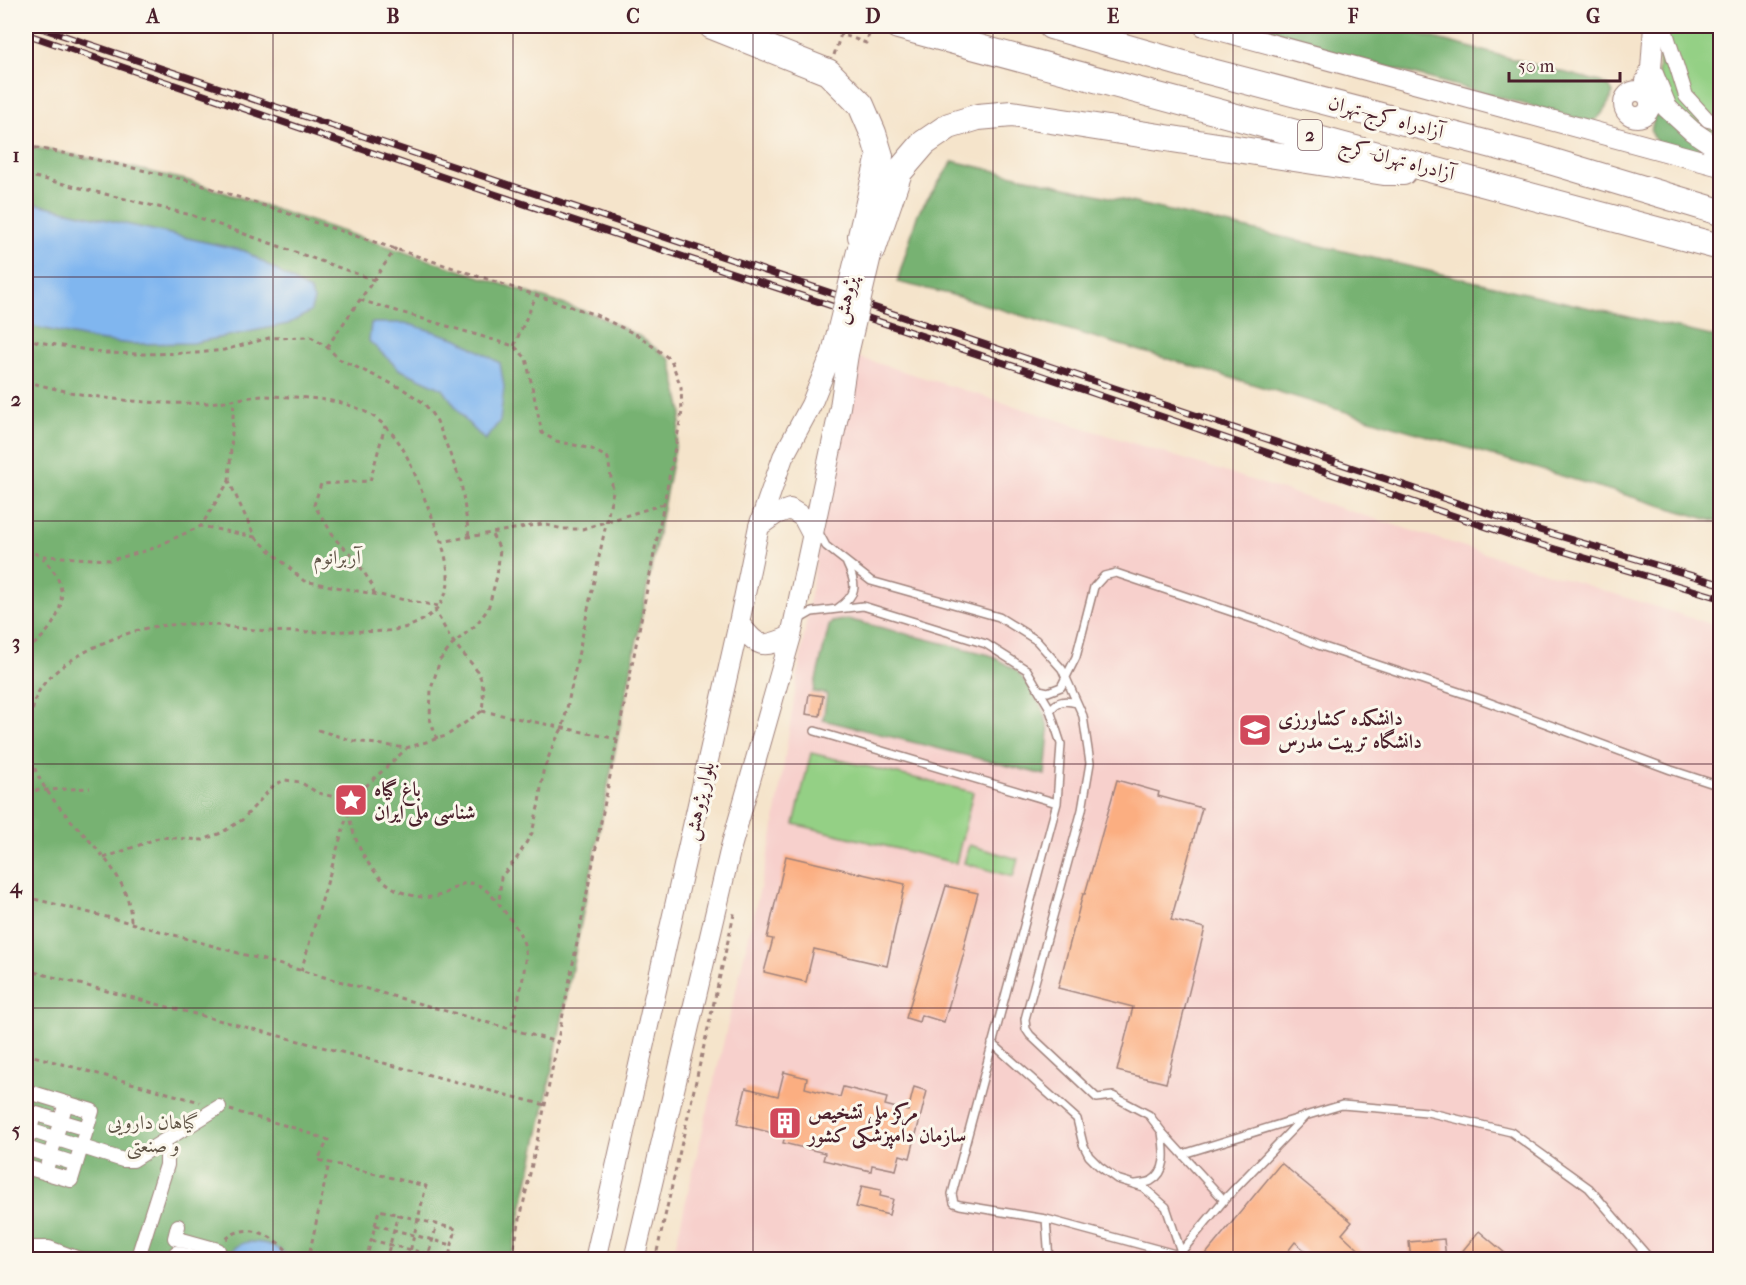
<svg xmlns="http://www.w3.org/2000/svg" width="1746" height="1285" font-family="'IM FELL French Canon',Amiri,serif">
<rect width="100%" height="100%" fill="#fbf7ec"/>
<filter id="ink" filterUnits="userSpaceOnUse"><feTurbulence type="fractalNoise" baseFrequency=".0167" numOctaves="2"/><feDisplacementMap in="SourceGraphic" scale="12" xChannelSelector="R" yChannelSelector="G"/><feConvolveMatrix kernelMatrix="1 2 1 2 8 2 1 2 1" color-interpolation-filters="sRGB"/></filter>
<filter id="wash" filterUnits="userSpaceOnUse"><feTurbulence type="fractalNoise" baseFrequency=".008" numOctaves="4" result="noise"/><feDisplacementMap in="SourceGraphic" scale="24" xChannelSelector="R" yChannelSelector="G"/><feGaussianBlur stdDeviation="1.35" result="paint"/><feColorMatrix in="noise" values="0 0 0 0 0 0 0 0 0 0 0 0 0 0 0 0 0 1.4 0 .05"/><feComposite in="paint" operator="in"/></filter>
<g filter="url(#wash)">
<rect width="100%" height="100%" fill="#f5e4cb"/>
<!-- built -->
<path fill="#f7d0cc" d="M 848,354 L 1720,627 L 1720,1259 L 672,1260 L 773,833 Z"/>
<!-- green -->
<path fill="#94d085" stroke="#6f7858" stroke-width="1.5" d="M 1662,26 L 1720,26 L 1720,144 L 1680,116 L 1658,74 Z
M 811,753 L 973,792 L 956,863 L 794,824 Z
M 969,845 L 1018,859 L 1013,877 L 964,863 Z"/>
<!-- forest -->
<path fill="#77b272" stroke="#60684e" stroke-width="1.5" d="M 1236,26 L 1389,26 L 1600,82 L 1609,86 L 1613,93 C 1608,104 1602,119 1590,122 Z
M 1658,100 L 1720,157 L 1656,142 L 1651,131 Z
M 26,146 L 89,158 L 186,180 L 596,315 L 639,336 L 671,360 L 682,412 L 545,1105 L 511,1259 L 26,1259 Z
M 953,161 L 1720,338 L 1720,523 L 949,294 L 897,282 L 918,213 Z
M 847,619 L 990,655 L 1016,670 L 1031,689 L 1044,712 L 1049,731 L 1045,775 L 823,720 L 827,694 L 813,692 L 829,626 L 832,622 Z"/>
<!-- water -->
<path fill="#80b6ef" stroke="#656a8d" stroke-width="1.5" d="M 37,204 L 245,251 L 310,291 L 314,300 L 310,312 L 288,324 L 193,343 L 132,344 L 96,340 L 26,325 L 26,205 Z
M 371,323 L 405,323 L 458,339 L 500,363 L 504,387 L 500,421 L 485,440 L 466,421 L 443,389 L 399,369 L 369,341 Z
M 249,1242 C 266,1242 279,1246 290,1259 L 228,1259 C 233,1248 237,1244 249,1242 Z"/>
<g id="blocks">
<!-- building -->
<path fill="#fbae81" d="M 809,694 L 823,696 L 820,716 L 806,714 Z
M 1117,780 L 1159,792 L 1158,796 L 1202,808 L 1171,920 L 1205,928 L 1166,1083 L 1117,1071 L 1133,1007 L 1058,988 L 1083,894 L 1085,894 Z
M 786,856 L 905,884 L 887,966 L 814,949 L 806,982 L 764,972 L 773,939 L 767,938 Z
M 946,886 L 978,893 L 963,949 L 965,950 L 944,1022 L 921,1015 L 919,1022 L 906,1018 Z
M 784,1072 L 807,1078 L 805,1088 L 840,1097 L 843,1087 L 887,1098 L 885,1105 L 908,1111 L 914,1087 L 927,1091 L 910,1158 L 900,1155 L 896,1170 L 872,1165 L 871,1171 L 823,1160 L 825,1153 L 783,1143 L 785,1136 L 737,1124 L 746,1088 L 778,1096 Z
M 1281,1163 L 1352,1222 L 1342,1234 L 1370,1260 L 1316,1260 L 1295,1242 L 1281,1260 L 1201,1260 Z
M 862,1186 L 881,1190 L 880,1196 L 893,1199 L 889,1215 L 856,1207 Z
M 1479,1231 L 1513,1260 L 1455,1260 Z
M 1444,1239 L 1446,1260 L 1411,1260 L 1409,1242 Z"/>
</g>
</g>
<g filter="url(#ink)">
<use href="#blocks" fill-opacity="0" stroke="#a0827b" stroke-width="1.5"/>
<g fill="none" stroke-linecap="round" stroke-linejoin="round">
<defs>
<path id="lane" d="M 819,533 L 826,546 L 871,581 L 999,617 L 1036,640 L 1062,669 L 1083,716 L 1090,763 L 1082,810 L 1025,1019 L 1026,1029 L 1030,1035 L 1097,1098 L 1113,1096 L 1149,1115 L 1162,1132 L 1224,1200
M 838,608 C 858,594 857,585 847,564
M 798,620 L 812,612 L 863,606 L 986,644 L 1027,670 L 1049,707 L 1061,744 L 1057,803 L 952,1194 L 954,1203 L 960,1205 L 1046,1219 L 1175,1254 L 1181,1252 L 1224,1200 L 1305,1116 L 1342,1105 L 1427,1112 L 1511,1132 L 1589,1188 L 1651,1260
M 1039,690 L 1048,692 L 1061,687 L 1076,657 L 1094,587 L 1104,576 L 1116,573 L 1265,623 L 1318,645 L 1477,698 L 1671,770 L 1720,786
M 1050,711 C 1057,700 1065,700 1077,703
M 815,731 L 1057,803
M 992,1043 L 1077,1119 L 1083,1144 L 1089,1156 L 1099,1166 L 1117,1179 L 1143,1187 L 1166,1207 L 1181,1252
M 1183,1154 L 1303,1117
M 1136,1184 C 1140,1183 1147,1183 1151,1181 C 1169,1171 1164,1149 1162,1132
M 1046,1219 L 1049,1260"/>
<path id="street" d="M 1664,26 L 1686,96 L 1708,120 L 1720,123
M 26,1091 L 92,1111 L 71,1180 L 26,1167
M 26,1111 L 87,1129
M 26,1129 L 123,1160 L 133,1160 L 219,1107
M 26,1146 L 32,1122
M 26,1148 L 76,1164
M 45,1173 L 66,1103
M 178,1226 L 175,1238 L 218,1250
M 26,1248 L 49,1248 L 82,1260
M 176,1253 L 198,1259
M 137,1260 L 167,1165 L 167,1154 L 162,1144"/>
<path id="secondary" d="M 1204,26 L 1720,166
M 1651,69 L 1667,108 L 1692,131 L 1720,150
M 1646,81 L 1651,69 L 1654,26
M1624 104a13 13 0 1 1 26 0a13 13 0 1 1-26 0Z
M 759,526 L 776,514 L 790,509 L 803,517 L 813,536
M 739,623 C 758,648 762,649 791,636
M 595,1260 L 739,623 L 759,526 L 783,457 L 811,405 L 832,353
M 634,1260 L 731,847 L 791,636 L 840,407 L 848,354"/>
<path id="highway" d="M 712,26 L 828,72 L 861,105 L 873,133 L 880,156 L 861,236
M 898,26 L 1720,247
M 1051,26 L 1208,71 L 1527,154 L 1720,212
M 872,251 L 899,172 L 924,143 L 949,126 L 978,117 L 1012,114 L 1384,172 L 1403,172"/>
</defs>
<!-- lane casing -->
<use href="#lane" stroke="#a0827b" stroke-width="10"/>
<!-- street casing -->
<use href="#street" stroke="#a0827b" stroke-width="16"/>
<!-- secondary casing -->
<use href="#secondary" stroke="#a0827b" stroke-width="22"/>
<!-- highway casing -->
<use href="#highway" stroke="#a0827b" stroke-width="28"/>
<!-- path -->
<path stroke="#a0827b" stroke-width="3" stroke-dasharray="4.5 4.5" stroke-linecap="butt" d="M 834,55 L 841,34 L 866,43 L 872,26
M 26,146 L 89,158 L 186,180 L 596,315 L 639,336 L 671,360 L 681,387 L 682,412 L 545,1105 L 511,1260
M 26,177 L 31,176 L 191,215 L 374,280
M 360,300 L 514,346 L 526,358 L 542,433 L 556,441 L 592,449 L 608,458 L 613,491 L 563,727 L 553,745 L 543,772 L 539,803 L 532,833 L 517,858 L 501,877 L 499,904 C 508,917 523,933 525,949 C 527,973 516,1006 511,1029
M 26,337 L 38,342 L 106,353 L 139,354 L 197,353 L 224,350 L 269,338 L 311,337 L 327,347 L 339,359 L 403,389 L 424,403 L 437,421 L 461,482 L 469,536
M 514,346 L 536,296
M 327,347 L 396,248
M 26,381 C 82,398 147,405 207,403 C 226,402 244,397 263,396 C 274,396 285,397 295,397 C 341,400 378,406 403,449 C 413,467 420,488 428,507 C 437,528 454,570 446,592 C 440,613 418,625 399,629 C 383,633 364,631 348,631 C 315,632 280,633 247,629 C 236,628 226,626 216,625 C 197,623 177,624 159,626 C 124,630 57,659 39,691 C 34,700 32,711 31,721 C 30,731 29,742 30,752 C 42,817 131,853 131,923
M 229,481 L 234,400
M 255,537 L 304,581 L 438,606
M 440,542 L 542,524 L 563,529 L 582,529 L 664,504
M 26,550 L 42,556 L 111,560 L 149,550 L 201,526 L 229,481 L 255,537 L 201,526
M 374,594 L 372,585 L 355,558 L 337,541 L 314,505 L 321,484 L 370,481 L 385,426
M 26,650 C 49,635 71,607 57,577 C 54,570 47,564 43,558
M 482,711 L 617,739
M 318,730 L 354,741 L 406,748 L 446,736 L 482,711 C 487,672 476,671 455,644 C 447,634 442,622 435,611
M 437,739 L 430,719 L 431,689 L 440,660 L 454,643 L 476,625 L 488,609 L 497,576 L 500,549 L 491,533
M 26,791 L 90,788
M 348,812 C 357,855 382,900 433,897 C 445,896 455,885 467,883 C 480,882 491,894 498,903
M 104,858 L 161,837 L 203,840 L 221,833 L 242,820 L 274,785 L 285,780 L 300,782 L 318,793 L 335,797 L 352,799
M 26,897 L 131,923 L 557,1042
M 26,970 L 545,1105
M 301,971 L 352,799 L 406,749
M 26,1054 L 200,1102
M 230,1110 L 298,1129 L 328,1140 L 318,1160 L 426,1186 L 408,1260
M 375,1225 L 452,1245
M 226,1239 C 250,1218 279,1240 296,1260
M 371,1240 L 448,1259
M 367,1255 L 386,1259
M 308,1260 L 329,1163
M 366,1260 L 379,1210 L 456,1229 L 448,1260
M 386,1260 L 398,1214
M 427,1260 L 437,1224
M 655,1260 L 735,910"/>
<!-- lane -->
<use href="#lane" stroke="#fff" stroke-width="7"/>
<!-- street -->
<use href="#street" stroke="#fff" stroke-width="14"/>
<!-- secondary -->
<use href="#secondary" stroke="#fff" stroke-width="20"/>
<!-- highway -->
<use href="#highway" stroke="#fff" stroke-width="26"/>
<defs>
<path id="rail" d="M 35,26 L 1529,527 L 1720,584
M 26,34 L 449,179 L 1025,370 L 1525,540 L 1720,598"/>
</defs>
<!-- rail casing -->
<use href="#rail" stroke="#4a1f2b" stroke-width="7"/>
<!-- rail -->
<use href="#rail" stroke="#fbf7ec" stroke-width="4.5" stroke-dasharray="14" stroke-linecap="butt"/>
<defs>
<path id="secondary-bridge" d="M 832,353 L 858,247
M 848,354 L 872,251"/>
</defs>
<!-- secondary-bridge casing -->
<use href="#secondary-bridge" stroke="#a0827b" stroke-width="22" stroke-linecap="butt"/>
<!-- secondary-bridge -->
<use href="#secondary-bridge" stroke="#fff" stroke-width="20"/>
</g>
</g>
<!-- grid -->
<path fill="none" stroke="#4a1f2b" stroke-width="1.5" stroke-opacity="0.55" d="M 273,26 L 273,1260M 513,26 L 513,1260M 753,26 L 753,1260M 993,26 L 993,1260M 1233,26 L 1233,1260M 1473,26 L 1473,1260M 26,277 L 1720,277M 26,521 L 1720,521M 26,764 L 1720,764M 26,1008 L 1720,1008"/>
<!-- icons -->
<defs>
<symbol id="university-square" viewBox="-11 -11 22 22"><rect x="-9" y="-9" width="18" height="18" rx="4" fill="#d1495b" stroke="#fbf7ec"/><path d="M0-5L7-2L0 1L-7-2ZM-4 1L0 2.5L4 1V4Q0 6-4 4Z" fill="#fff"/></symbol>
<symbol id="sight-square" viewBox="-11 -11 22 22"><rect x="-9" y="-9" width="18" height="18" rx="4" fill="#d1495b" stroke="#fbf7ec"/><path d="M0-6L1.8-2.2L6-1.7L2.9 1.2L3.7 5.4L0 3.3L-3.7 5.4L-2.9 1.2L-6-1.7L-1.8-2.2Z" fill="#fff"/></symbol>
<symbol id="building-square" viewBox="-11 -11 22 22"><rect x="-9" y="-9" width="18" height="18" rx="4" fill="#d1495b" stroke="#fbf7ec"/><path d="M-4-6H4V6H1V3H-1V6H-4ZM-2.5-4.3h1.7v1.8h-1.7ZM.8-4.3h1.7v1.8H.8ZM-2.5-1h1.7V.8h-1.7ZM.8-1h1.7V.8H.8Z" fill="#fff"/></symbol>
</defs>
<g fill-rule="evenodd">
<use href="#university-square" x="1236" y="711" width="38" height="38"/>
<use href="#sight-square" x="332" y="781" width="38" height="38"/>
<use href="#building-square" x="766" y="1104" width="38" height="38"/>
</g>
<g text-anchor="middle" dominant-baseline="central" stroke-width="6" stroke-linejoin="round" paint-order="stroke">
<!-- shield labels -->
<rect fill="#fbf7ec" stroke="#7f6065" stroke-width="1.5" x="1298" y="120" width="24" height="30" rx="4.5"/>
<g font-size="18" font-weight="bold" fill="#4a1f2b">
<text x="1310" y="135">2</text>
</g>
<!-- street labels -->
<g font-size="20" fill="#4a1f2b" stroke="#fbf7ec">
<text transform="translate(1386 117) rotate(15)">آزادراه کرج-تهران</text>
<text transform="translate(1397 159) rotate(15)">آزادراه تهران-کرج</text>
<text transform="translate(845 300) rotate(-76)">پژوهش</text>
<text transform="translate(699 801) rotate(-77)">بلوار پژوهش</text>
</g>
<!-- park labels -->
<g font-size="20" fill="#605446" stroke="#fbf7ec">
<text x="337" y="557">آربرانوم</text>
<text x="153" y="1122">گیاهان دارویی<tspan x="153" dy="23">و صنعتی</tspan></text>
</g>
<!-- poi labels -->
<g font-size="20" font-weight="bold" fill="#4a1f2b" stroke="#fbf7ec" text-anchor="start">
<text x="1278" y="718">دانشکده کشاورزی<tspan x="1278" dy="23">دانشگاه تربیت مدرس</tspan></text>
<text x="374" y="789">باغ گیاه‌<tspan x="374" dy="23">شناسی ملی ایران</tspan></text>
<text x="808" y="1112">مرکز ملی تشخیص<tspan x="808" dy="23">سازمان دامپزشکی کشور</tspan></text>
</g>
</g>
<!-- margin -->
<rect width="1746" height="1285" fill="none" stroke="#fbf7ec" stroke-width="66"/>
<!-- scale -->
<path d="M1509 72v9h111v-9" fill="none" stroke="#4a1f2b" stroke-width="3"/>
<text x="1518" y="72" font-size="18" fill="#4a1f2b" stroke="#fbf7ec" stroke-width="4.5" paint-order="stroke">50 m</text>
<rect x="33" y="33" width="1680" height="1219" fill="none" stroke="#4a1f2b" stroke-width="2"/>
<g font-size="20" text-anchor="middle" font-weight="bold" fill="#4a1f2b">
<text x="153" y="23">A</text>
<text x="393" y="23">B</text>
<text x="633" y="23">C</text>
<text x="873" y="23">D</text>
<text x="1113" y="23">E</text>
<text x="1353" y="23">F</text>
<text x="1593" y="23">G</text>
<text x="16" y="162">1</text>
<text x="16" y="406">2</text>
<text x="16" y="649">3</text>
<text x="16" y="893">4</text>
<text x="16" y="1137">5</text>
</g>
</svg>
